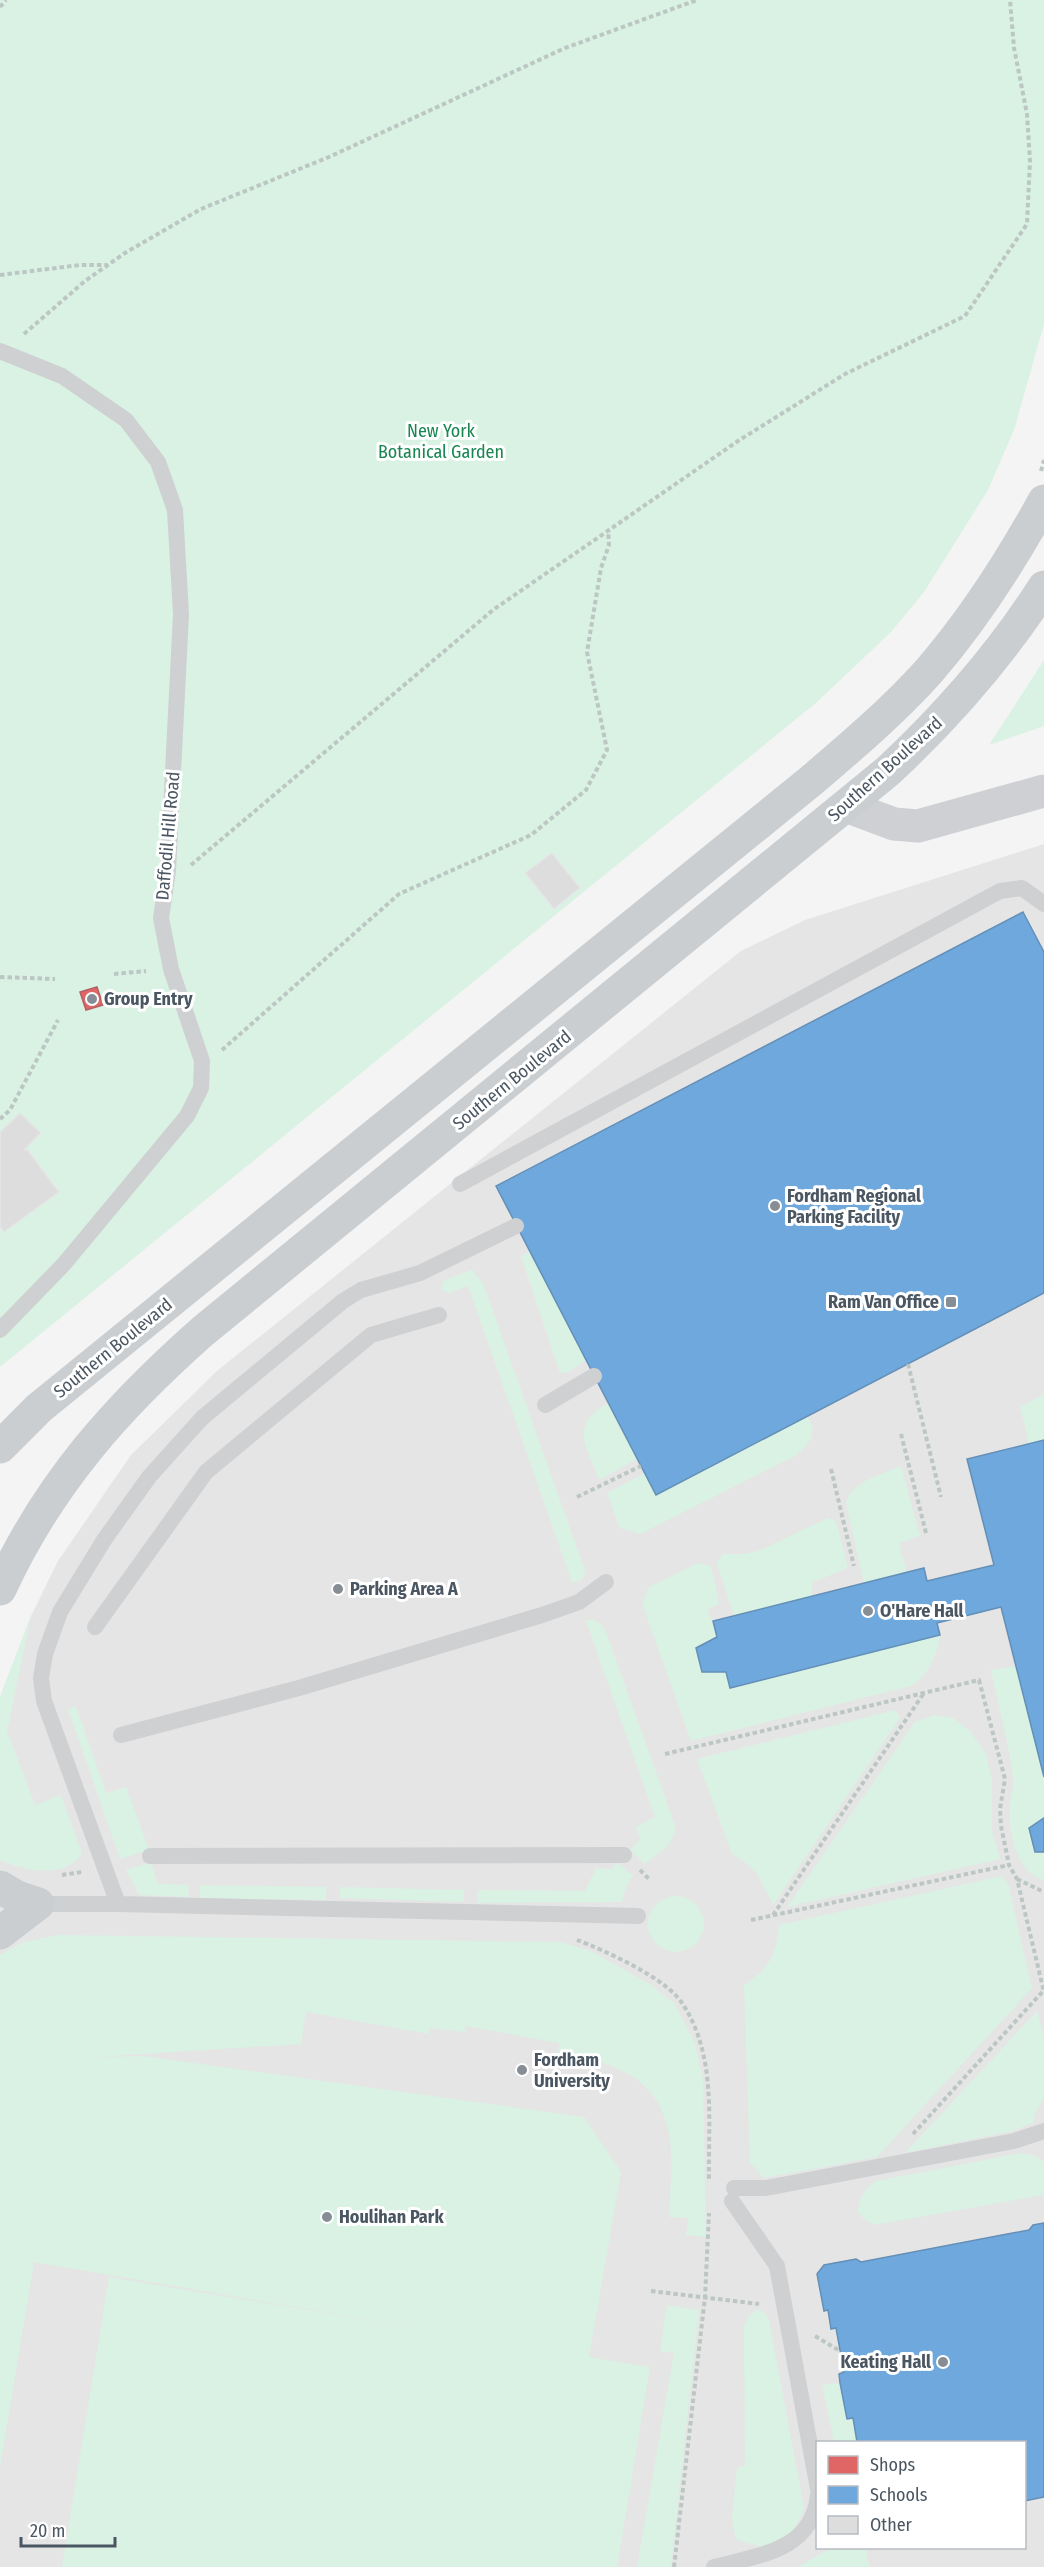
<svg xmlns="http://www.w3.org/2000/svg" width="1044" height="2567" font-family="'Fira Sans Condensed',sans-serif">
<rect width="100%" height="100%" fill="#f4f4f4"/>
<!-- education -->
<path fill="#e6e5e6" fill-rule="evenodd" d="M 1044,844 L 1044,2567 L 0,2567 L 0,1697 L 31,1616 L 58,1561 L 131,1455 L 218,1370 L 741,951 L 805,920 ZM 818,2442 L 1024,2442 L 1024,2548 L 818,2548 Z"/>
<!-- green -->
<path fill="#d9f2e3" d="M 0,0 L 1044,0 L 1044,324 L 1014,430 L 988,490 L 924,592 L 891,632 L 817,702 L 0,1367 Z
M 1044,660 L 1044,726 L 989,745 Z
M 529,1251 L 586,1360 L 569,1372 L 560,1373 L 521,1256 Z
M 472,1270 L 483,1283 L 584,1568 L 585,1575 L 580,1581 L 572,1582 L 468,1286 L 449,1293 L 441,1289 L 444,1280 Z
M 1044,1394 L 1044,1440 L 1029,1444 L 1020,1407 Z
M 608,1403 L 637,1459 L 599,1480 C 586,1444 569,1426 608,1403 Z
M 807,1416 L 813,1428 L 811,1439 L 797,1455 L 640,1534 L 620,1528 L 607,1493 L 645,1473 L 656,1495 Z
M 901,1466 L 920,1536 L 899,1543 L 907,1573 L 864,1583 L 846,1503 C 850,1482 883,1474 901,1466 Z
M 828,1518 L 835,1521 L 837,1525 L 848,1568 L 813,1582 L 811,1597 L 734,1616 L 717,1564 L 722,1554 L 745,1554 L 761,1550 Z
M 698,1563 L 711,1566 L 719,1604 L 708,1609 L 717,1637 L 702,1672 L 726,1672 L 730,1688 L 940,1635 C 937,1656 929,1674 911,1686 L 691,1741 L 642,1603 L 649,1587 Z
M 31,1616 L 7,1731 L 35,1805 L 61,1795 L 82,1854 C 66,1879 23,1871 0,1860 L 0,1697 Z
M 592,1619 L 601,1624 L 606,1632 L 676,1828 C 671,1850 660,1850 645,1864 L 630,1850 L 640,1839 L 636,1827 L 655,1817 L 586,1621 Z
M 1016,1666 L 1044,1777 L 1044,1818 L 1035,1851 L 1044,1852 L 1044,1880 C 1017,1874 1007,1830 1010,1806 C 1010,1797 1015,1787 1013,1778 C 1009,1742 998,1706 991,1670 Z
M 76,1706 L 106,1793 L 126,1787 L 149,1850 L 120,1859 L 68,1709 Z
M 895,1710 L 900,1718 L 773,1905 L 758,1875 L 746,1863 L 732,1854 L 697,1759 Z
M 934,1715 L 953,1718 L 970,1731 L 986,1754 L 992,1780 L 992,1831 L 1000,1859 L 787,1907 L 915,1722 Z
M 151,1862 L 158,1884 L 189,1885 L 188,1897 L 139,1895 L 126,1870 Z
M 617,1862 L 633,1876 L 626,1887 L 622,1902 L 477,1903 L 478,1890 L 585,1891 L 596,1868 L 611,1869 Z
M 1002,1876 L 1008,1884 L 1032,1988 L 877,2157 L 764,2178 L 750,2163 L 744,1985 C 771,1968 775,1955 779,1925 Z
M 200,1885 L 326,1887 L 326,1900 L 200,1898 Z
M 340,1887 L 464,1890 L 464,1902 L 340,1898 Z
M648 1924a28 28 0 1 1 56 0a28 28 0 1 1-56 0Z
M 59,1935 L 560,1942 L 591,1951 L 651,1985 L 675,2004 L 695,2043 L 703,2080 L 706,2237 L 686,2235 L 688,2218 L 669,2217 C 672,2157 682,2098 617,2068 C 600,2060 577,2059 558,2055 L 559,2043 L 466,2026 L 465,2032 L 430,2028 L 429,2034 L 306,2012 L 301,2044 L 97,2057 L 143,2056 L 584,2117 L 621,2172 L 589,2357 L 650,2367 L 617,2567 L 62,2567 L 109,2277 L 428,2330 L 34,2262 L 0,2467 L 0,1955 L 23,1942 Z
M 1037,2011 L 1044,2037 L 1044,2098 L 1035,2113 L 1033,2123 L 1012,2131 L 905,2153 Z
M 1020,2153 L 1036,2156 L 1044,2162 L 1044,2195 L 874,2225 L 864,2219 L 858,2212 C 859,2197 864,2190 876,2181 Z
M 667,2305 L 699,2310 L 671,2567 L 637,2567 L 674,2353 L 660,2351 Z
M 757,2309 L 766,2314 L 769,2321 L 804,2507 C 791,2545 773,2554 736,2539 L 732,2519 L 737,2468 L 745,2465 L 744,2326 L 748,2317 Z
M 840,2383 L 847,2419 L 853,2418 L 857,2442 L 834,2442 L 822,2385 Z
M 831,2548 L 866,2548 L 869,2567 L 798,2567 Z"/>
<!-- shops -->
<path fill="#e06666" stroke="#b36164" stroke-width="1.5" d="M 97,987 L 103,1005 L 86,1010 L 80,992 Z"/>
<!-- schools -->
<path fill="#6fa8dc" stroke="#648fb7" stroke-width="1.5" d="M 1023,912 L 1044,952 L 1044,1293 L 656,1495 L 496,1186 Z
M 1044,1440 L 1044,1777 L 1001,1607 L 937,1623 L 940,1635 L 730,1688 L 726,1672 L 702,1672 L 696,1648 L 717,1637 L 713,1621 L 924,1568 L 927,1581 L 994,1565 L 967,1459 Z
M 1044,1818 L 1044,1852 L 1035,1852 L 1029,1828 Z
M 1044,2223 L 1044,2497 L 1024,2501 L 1024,2442 L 857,2442 L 853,2418 L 847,2419 L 840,2383 L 839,2374 L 844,2372 L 836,2328 L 831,2329 L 828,2310 L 824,2311 L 817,2274 L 824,2265 L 856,2259 L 861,2262 L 1002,2235 L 1029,2230 L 1033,2225 Z"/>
<!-- building -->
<path fill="#ddddde" stroke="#e5e6e7" stroke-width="1.5" d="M 552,853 L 580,888 L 554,909 L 525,873 Z
M 20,1113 L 41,1133 L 24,1150 L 27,1149 L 59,1192 L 4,1232 L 0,1227 L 0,1132 Z"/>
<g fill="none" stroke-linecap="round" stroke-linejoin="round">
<!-- path -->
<path stroke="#bcc7c4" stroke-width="4" stroke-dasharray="4.5 3" stroke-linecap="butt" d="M 0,7 L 6,0
M 0,275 L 80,265 L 107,265
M 24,334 L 85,281 L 125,253 L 201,209 L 329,157 L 565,48 L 697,0
M 1041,471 L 1044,460
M 191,865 L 493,610 L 738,441 L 845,374 L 965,316 L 1027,224 L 1030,161 L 1027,114 L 1014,48 L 1010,0
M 114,974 L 146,971
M 0,977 L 55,979
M 222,1050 L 399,894 L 531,835 L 586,790 L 607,750 L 587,652 L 601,568 L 609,545 L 608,530
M 0,1119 L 10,1110 L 58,1020
M 901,1434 L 926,1533
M 831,1469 L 854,1566
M 577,1497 L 641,1466
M 665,1754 L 979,1680 L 1005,1779 L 1000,1809 L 1001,1826 L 1009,1865 L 1017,1879 L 1044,1992
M 640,1870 L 650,1880
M 62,1875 L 82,1872
M 1017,1879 L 1044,1892
M 773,1915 L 924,1693
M 751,1920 L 1009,1865
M 577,1940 C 604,1950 666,1978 682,2003 C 717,2055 708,2121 709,2181
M 913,2134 L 1044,1990
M 651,2291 L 759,2304
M 815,2336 L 840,2351
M 674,2567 L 705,2297 L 709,2213"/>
<!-- lane -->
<path stroke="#ced0d2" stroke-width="16" d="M 0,351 L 62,376 L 126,420 L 158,462 L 175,510 L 181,614 L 168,871 L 161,918 L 171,969 L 202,1061 L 201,1088 L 187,1116 L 64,1264 L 0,1330
M 460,1184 L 1000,891 L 1022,888 L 1044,904
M 545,1405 L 594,1376
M 95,1627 L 206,1472 L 371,1335 L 439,1315
M 121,1735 L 299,1688 L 542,1615 L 579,1602 L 606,1582
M 150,1856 L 624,1855
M 33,1904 L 118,1904 L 638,1916
M 118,1904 L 44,1701 L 41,1678 L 45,1654 L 60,1612 L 104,1540 L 149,1477 L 202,1418 L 343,1301 L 361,1290 L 420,1273 L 516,1226
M 734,2188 L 766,2188 L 1014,2141 L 1044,2131
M 732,2201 L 777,2266 L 818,2489
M 714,2567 C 759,2555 812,2551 818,2495"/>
<!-- secondary -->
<path stroke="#ced0d4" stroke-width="33" d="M 846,806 L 894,824 L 918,826 L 1044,791"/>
<!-- primary -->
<path stroke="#caced1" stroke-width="33" d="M 0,1447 L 39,1408 L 812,780 C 853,745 893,711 929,671 C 974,619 1011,561 1044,501
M 0,1589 C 49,1483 117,1407 203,1331 L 888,771 C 948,715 1000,656 1044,587
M 0,1887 L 17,1897 L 38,1904
M 0,1933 L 38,1904"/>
<!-- path-bridge -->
<path stroke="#bcc7c4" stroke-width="4" stroke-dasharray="4.5 3" stroke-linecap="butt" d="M 908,1364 L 941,1497"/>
</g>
<!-- markers -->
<g fill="#868d94" stroke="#fff" stroke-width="2">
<circle cx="92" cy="999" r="6"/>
<circle cx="775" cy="1206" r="6"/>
<rect x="945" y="1296" width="12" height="12" rx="3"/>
<circle cx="338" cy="1589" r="6"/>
<circle cx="868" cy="1611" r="6"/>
<circle cx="522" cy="2070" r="6"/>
<circle cx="327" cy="2217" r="6"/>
<circle cx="943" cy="2362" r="6"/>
</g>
<g text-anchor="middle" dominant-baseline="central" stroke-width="6" stroke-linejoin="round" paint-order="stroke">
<!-- park labels -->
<g font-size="18" fill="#17864f" stroke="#fff">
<text x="441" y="431">New York<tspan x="441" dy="21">Botanical Garden</tspan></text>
</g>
<!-- street labels -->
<g font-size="18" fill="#4a5661" stroke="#fff">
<text transform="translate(885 769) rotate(-42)">Southern Boulevard</text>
<text transform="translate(168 836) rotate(-85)">Daffodil Hill Road</text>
<text transform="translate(512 1080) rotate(-39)">Southern Boulevard</text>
<text transform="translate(113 1348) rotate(-39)">Southern Boulevard</text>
</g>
<!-- poi labels -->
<g font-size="18" font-weight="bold" fill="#4a5661" stroke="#fff" text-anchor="start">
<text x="104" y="999">Group Entry</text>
<text x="787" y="1196">Fordham Regional<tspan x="787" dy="21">Parking Facility</tspan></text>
<text x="939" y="1302" text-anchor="end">Ram Van Office</text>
<text x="350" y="1589">Parking Area A</text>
<text x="880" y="1611">O'Hare Hall</text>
<text x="534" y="2060">Fordham<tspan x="534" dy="21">University</tspan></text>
<text x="339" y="2217">Houlihan Park</text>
<text x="931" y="2362" text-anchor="end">Keating Hall</text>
</g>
</g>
<!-- legend -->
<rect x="816" y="2441" width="210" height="108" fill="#ffffff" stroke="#b7bbc0" stroke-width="1.5"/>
<rect x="828" y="2456" width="30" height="18" fill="#e06666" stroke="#b7bbc0" stroke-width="1.5"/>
<text x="870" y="2471" font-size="18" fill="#4a5661">Shops</text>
<rect x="828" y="2486" width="30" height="18" fill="#6fa8dc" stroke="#b7bbc0" stroke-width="1.5"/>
<text x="870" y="2501" font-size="18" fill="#4a5661">Schools</text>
<rect x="828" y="2516" width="30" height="18" fill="#ddddde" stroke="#b7bbc0" stroke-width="1.5"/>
<text x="870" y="2531" font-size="18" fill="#4a5661">Other</text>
<!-- scale -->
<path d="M21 2537v9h94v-9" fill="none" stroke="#4a5661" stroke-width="3"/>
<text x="30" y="2537" font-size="18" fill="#4a5661" stroke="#ffffff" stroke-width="4.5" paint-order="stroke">20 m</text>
</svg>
